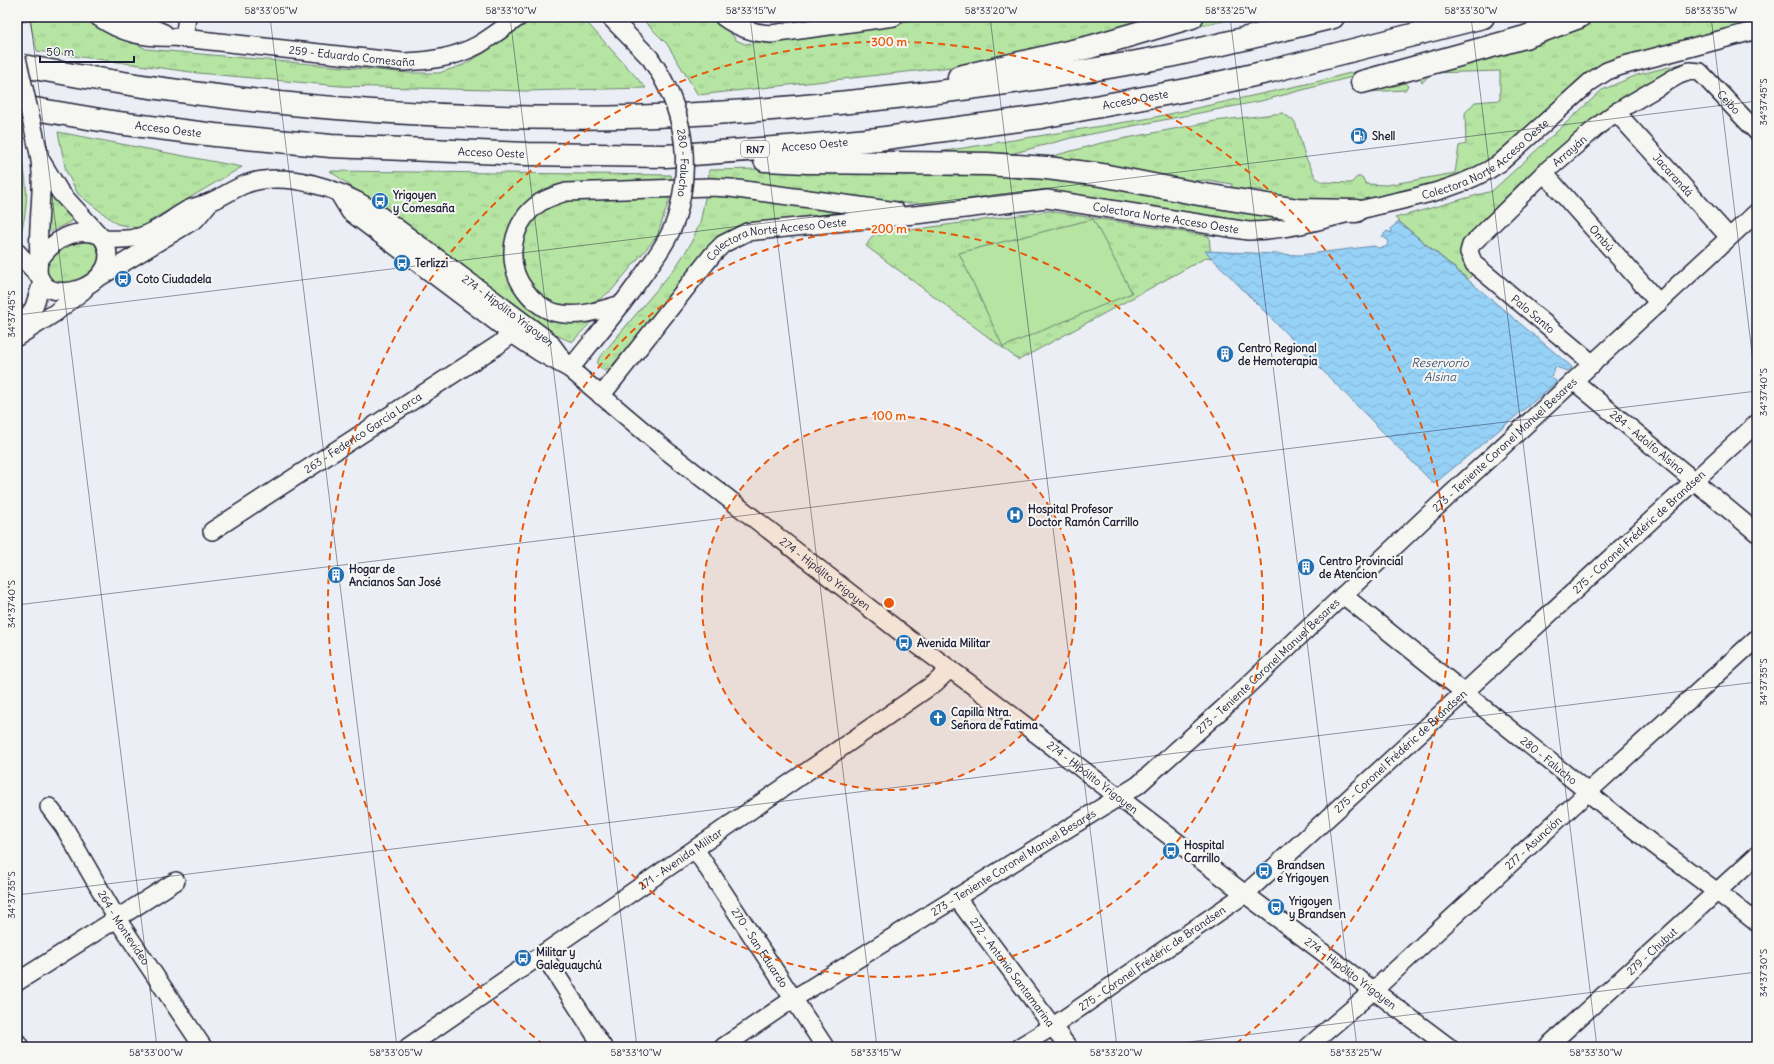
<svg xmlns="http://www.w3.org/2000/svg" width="1774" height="1064" font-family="Delius,sans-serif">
<defs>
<pattern id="grass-tufts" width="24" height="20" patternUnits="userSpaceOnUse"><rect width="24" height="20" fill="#b5e4a3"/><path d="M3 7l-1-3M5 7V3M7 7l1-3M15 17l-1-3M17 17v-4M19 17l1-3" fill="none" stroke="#9bc38d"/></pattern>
<pattern id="water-waves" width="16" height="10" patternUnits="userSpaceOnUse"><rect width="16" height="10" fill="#96d1f6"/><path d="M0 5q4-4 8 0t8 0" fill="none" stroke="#81b3d4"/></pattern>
</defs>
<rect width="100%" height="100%" fill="#ebeef4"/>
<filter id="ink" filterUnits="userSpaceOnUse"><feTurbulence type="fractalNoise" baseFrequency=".025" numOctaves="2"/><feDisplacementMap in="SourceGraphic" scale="8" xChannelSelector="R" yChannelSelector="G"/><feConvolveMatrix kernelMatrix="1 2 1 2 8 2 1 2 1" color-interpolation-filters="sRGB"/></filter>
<g filter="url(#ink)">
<!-- grass -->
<path fill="url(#grass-tufts)" stroke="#6c836f" d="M 29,17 L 85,17 L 146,49 L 409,73 L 439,73 L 463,65 L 484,53 L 536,17 L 582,17 L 646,88 L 526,91 L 340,86 L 198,73 L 37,51 Z
M 640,17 L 718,17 L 736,40 L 745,44 L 936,17 L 1161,17 L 1113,32 L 960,66 L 698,95 L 667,44 Z
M 1205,17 L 1242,17 L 1138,40 Z
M 1607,17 L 1757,17 L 1757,22 L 1717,32 L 1599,66 L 1500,156 L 1458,177 L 1360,204 L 1268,199 L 1262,190 L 1239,189 L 1231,191 L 1232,184 L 1208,180 L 1193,181 L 1192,185 L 1042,159 L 1101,143 L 1215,121 L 1283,113 L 1295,122 L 1305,156 L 1316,178 L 1323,182 L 1351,183 L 1357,177 L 1362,177 L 1366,184 L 1387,185 L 1455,173 L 1459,146 L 1466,144 L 1465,113 L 1475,102 L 1500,100 L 1500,71 L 1431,73 L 1422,83 L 1419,74 L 1404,77 L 1408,87 L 1405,90 L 1367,92 L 1358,91 Z
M 1537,23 L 1431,56 L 1261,101 L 1071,138 L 1003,156 L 901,158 L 1151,118 L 1320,81 Z
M 1685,63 L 1687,68 L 1612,108 L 1474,236 L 1476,271 L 1468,279 L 1395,218 L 1492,191 L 1602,90 L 1637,75 Z
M 58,132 L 242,167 L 138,228 L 117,224 L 78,194 L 66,171 Z
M 17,139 C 28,179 31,205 17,245 Z
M 868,167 L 1049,172 L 1306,218 L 1256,225 L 1119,204 L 893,203 L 708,182 L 709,170 Z
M 330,171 L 671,175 L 672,185 L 553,190 L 507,239 L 525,303 L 597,316 L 572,342 L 549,332 Z
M 47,182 L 76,219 L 43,235 Z
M 706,193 L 853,213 L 727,233 L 609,369 L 604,371 L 597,364 L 599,358 L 675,268 L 690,245 L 700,223 Z
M 669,195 L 669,201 L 657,236 L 612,290 L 600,299 L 581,306 L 560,306 L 539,298 L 521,273 L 521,232 L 529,219 L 557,201 Z
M 1049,211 L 1209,236 L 1211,258 L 1207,257 L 1019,360 L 866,246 L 873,235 Z
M 76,237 L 93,239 L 99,244 C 99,249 100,255 98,260 C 93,275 63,291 49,278 C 45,274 44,266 43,261 Z"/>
<!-- garden -->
<path fill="#b5e4a3" stroke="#6c836f" d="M 1093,219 L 1132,293 L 1003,347 L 959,253 Z"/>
<!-- water -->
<path fill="url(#water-waves)" stroke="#688bab" d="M 1399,222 L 1572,367 L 1568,371 L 1555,367 L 1551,377 L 1557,382 L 1434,484 L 1205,251 L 1300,255 L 1374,246 L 1378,248 L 1386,247 L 1389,241 L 1382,236 L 1387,231 L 1392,233 L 1391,228 Z"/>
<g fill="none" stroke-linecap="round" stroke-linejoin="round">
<defs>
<g id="minor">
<path id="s1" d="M 98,17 C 123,34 144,38 173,37 L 403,62 C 429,61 454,58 478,45 C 492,37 505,26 519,17"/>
<path d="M 127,17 L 164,33"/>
<path d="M 610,17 L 650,58"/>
<path d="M 723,17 C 738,28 753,33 771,34 L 894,17"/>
<path d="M 184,39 L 187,17"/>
<path id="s2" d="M 1616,112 L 1729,237"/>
<path d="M 38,149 C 46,186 36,222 39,258 C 39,264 37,270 39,276 C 42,284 48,290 57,291 C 85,296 121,269 103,239 L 60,192 L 40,159"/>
<path id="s3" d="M 1544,173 L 1659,303"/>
<path id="s4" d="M 339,194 L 350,212 L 512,334 L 539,352 L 570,369 L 667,451 L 908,638 L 988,697 L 1245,894 L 1449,1047"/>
<path id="s5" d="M 103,239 C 113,239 124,240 134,238 C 153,235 171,219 187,210 C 194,206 203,205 210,202 C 222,197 233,189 246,184 C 286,170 338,188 373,210 L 549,341 L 566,364"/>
<path d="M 17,252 L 38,275"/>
<path d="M 39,261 C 52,240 75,227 99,235"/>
<path d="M 100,277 L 196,219 L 210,202"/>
<path d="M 622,304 C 600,310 580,318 557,313 C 544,310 532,300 525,290 C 504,263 511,221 541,202 C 549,197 557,195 566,192 L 710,187 L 730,188 L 896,211"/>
<path d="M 17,334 L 34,307 L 42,282"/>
<path d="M 17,337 L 55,313 L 84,290"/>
<path id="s6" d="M 1593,364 L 1474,264 L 1469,252 L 1471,245 L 1544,173 L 1598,126 L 1616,112 L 1679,75 L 1690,71 L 1700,72 L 1757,132"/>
<path d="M 570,369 C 593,340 617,312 638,282 C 653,261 668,242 676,219"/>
<path id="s7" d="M 1575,382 L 1757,533"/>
<path id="s8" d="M 601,396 L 713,254 L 723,244 L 747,232 L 924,214 L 1047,199 L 1248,231 C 1289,231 1328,218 1368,208 C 1414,197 1460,190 1500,163 L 1590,82 L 1607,71 L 1621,66 L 1757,30"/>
<path id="s9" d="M 212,531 L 498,345 L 512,334"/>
<path id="s10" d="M 1343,595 L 1588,792 C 1641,839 1702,878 1757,923"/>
<path id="s11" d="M 49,807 L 64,827 L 117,919 L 203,1047"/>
<path id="s12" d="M 695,849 L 825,1047"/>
<path id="s13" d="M 956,897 L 1068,1047"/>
<path d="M 543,954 L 603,1047"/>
<path d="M 17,982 L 176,881"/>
<path d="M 17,1042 L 20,1047"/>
<path id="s14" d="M 408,1047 L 935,683 L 950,669"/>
<path id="s15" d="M 723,1047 L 793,999 L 1138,785 L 1228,704 L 1427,516 L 1757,212"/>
<path id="s16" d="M 1019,1047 L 1052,1027 L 1245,894 L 1757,423"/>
<path id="s17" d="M 1308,1047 L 1374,990 L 1588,792 L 1757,638"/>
<path id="s18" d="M 1547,1047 L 1757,855"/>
</g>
<g id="highway">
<path d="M 17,65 C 177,95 338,113 501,117 C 638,121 777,111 913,95 C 997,85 1081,73 1164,57 C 1221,45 1277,31 1333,17"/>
<path d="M 959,77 L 1090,47 L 1192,17"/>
<path d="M 1362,82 L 1525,37 L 1579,17"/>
<path id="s19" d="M 17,106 L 118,123 L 215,135 L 331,146 L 527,154 L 666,156 L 814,145 L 878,139 L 1041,117 L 1192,89 L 1271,71 L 1483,17"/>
<path d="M 765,160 L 807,162 L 987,164 L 1047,168 L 1102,175 L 1199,194 L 1298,210 L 1356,211"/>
</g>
</defs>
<!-- minor casing -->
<use href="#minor" stroke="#22223b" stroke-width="20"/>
<!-- highway casing -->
<use href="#highway" stroke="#22223b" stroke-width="25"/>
<!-- minor -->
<use href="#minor" stroke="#f6f6f2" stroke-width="17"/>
<!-- highway -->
<use href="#highway" stroke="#f6f6f2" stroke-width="22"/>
<defs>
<g id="minor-bridge">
<path d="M 17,58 L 38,149"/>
<path id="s20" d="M 650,58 C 684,107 693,162 676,219"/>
</g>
</defs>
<!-- minor-bridge casing -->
<use href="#minor-bridge" stroke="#22223b" stroke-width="20" stroke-linecap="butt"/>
<!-- minor-bridge -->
<use href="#minor-bridge" stroke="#f6f6f2" stroke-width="17"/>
</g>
</g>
<!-- ticks -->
<path fill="none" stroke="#22223b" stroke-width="1" stroke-opacity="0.45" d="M 30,17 L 157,1047M 270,17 L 397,1047M 510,17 L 637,1047M 750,17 L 877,1047M 990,17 L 1117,1047M 1230,17 L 1357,1047M 1471,17 L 1597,1047M 1711,17 L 1757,394M 17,24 L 75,17M 17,315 L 1757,101M 17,605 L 1757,391M 17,895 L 1757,682M 1148,1047 L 1757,972"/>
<!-- distance rings -->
<circle cx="889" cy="603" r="187" fill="#e8590c" fill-opacity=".12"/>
<g fill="none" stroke="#e8590c" stroke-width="2" stroke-dasharray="7 5">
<circle cx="889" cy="603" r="187"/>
<circle cx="889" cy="603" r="374"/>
<path d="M544 1045A561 561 0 1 1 1234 1045"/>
</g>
<!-- icons -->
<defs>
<symbol id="fuel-disc" viewBox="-11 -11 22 22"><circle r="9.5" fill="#1f6fb2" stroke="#f6f6f2"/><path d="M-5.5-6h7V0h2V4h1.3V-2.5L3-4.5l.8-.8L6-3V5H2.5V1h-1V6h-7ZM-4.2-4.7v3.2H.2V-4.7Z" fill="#fff"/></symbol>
<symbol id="bus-disc" viewBox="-11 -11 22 22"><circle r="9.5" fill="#1f6fb2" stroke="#f6f6f2"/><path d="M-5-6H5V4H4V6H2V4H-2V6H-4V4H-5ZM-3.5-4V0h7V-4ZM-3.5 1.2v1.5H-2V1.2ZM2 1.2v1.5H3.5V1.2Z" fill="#fff"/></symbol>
<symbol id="building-disc" viewBox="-11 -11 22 22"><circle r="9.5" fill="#1f6fb2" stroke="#f6f6f2"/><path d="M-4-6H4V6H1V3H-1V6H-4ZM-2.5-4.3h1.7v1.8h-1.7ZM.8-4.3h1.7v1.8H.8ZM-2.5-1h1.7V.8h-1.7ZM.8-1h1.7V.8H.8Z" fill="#fff"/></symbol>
<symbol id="hospital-disc" viewBox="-11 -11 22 22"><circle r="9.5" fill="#1f6fb2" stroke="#f6f6f2"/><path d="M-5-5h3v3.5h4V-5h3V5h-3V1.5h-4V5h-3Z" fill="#fff"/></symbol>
<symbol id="church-disc" viewBox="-11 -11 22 22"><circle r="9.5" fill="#1f6fb2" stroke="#f6f6f2"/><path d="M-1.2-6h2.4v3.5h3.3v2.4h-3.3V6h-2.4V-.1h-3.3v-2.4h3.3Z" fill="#fff"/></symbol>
</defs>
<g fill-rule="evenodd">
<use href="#fuel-disc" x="1349" y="126" width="20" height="20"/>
<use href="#bus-disc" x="370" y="191" width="20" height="20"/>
<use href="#bus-disc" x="392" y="253" width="20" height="20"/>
<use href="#bus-disc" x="113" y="269" width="20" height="20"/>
<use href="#building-disc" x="1215" y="344" width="20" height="20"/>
<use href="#hospital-disc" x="1005" y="505" width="20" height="20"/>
<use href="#building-disc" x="1296" y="557" width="20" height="20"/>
<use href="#building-disc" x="326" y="565" width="20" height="20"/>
<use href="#bus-disc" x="894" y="633" width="20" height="20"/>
<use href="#church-disc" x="928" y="708" width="20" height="20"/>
<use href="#bus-disc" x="1161" y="841" width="20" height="20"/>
<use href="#bus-disc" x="1254" y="861" width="20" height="20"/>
<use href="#bus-disc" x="1266" y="897" width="20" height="20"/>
<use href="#bus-disc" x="513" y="948" width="20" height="20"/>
</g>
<g text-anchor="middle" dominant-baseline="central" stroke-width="4" stroke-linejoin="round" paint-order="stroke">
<!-- shield labels -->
<rect fill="#f6f6f2" stroke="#626272" stroke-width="1" x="741" y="141" width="28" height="16" rx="3"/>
<g font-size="10" font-weight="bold" fill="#22223b">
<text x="755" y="149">RN7</text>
</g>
<!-- street labels -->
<g font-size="11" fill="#22223b" stroke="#f6f6f2">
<text stroke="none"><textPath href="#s1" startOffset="259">259 - Eduardo Comesaña</textPath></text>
<text stroke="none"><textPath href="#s19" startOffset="1125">Acceso Oeste</textPath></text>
<text stroke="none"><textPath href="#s6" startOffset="509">Ceibo</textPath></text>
<text stroke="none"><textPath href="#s19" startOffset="153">Acceso Oeste</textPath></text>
<text stroke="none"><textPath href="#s19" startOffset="801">Acceso Oeste</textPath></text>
<text stroke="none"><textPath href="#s6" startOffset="312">Arrayán</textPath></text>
<text stroke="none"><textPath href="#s19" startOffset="477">Acceso Oeste</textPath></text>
<text stroke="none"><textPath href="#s8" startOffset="979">Colectora Norte Acceso Oeste</textPath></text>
<text stroke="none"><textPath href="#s20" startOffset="112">280 - Falucho</textPath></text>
<text stroke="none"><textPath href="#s2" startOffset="85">Jacarandá</textPath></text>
<text stroke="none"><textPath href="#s8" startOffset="644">Colectora Norte Acceso Oeste</textPath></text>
<text stroke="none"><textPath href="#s3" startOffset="87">Ombú</textPath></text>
<text stroke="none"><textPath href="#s8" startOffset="248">Colectora Norte Acceso Oeste</textPath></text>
<text stroke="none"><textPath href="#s5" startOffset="458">274 - Hipólito Yrigoyen</textPath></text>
<text transform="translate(1533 314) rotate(40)">Palo Santo</text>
<text stroke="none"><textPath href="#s9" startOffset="180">263 - Federico García Lorca</textPath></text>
<text stroke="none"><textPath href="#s7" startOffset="94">284 - Adolfo Alsina</textPath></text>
<text stroke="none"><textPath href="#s15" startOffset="991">273 - Teniente Coronel Manuel Besares</textPath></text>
<text stroke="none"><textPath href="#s16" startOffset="808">275 - Coronel Frédéric de Brandsen</textPath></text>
<text stroke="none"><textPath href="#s4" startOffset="619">274 - Hipólito Yrigoyen</textPath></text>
<text stroke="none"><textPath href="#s15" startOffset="667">273 - Teniente Coronel Manuel Besares</textPath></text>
<text stroke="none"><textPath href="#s16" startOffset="484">275 - Coronel Frédéric de Brandsen</textPath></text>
<text stroke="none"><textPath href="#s10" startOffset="264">280 - Falucho</textPath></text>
<text stroke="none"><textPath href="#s4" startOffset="955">274 - Hipólito Yrigoyen</textPath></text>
<text stroke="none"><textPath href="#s17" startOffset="304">277 - Asunción</textPath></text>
<text stroke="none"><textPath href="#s14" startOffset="331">271 - Avenida Militar</textPath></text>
<text stroke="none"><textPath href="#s15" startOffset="344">273 - Teniente Coronel Manuel Besares</textPath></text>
<text stroke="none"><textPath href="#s11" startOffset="142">264 - Montevideo</textPath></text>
<text stroke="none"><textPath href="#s12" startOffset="118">270 - San Eduardo</textPath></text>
<text stroke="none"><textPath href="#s18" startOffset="142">279 - Chubut</textPath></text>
<text stroke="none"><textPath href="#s16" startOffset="160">275 - Coronel Frédéric de Brandsen</textPath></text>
<text stroke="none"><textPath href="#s13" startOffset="94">272 - Antonio Santamarina</textPath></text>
<text stroke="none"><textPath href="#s4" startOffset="1279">274 - Hipólito Yrigoyen</textPath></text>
</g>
<!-- poi labels -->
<g font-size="11" font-weight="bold" fill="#22223b" stroke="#f6f6f2" text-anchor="start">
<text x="1372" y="136">Shell</text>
<text x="393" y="195">Yrigoyen<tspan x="393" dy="13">y Comesaña</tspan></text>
<text x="415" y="263">Terlizzi</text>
<text x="136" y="279">Coto Ciudadela</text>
<text x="1238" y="348">Centro Regional<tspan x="1238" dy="13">de Hemoterapia</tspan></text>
<text x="1028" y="509">Hospital Profesor<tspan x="1028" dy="13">Doctor Ramón Carrillo</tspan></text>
<text x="1319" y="561">Centro Provincial<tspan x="1319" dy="13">de Atencion</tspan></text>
<text x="349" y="569">Hogar de<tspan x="349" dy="13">Ancianos San José</tspan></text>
<text x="917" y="643">Avenida Militar</text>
<text x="951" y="712">Capilla Ntra.<tspan x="951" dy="13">Señora de Fatima</tspan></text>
<text x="1184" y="845">Hospital<tspan x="1184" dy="13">Carrillo</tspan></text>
<text x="1277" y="865">Brandsen<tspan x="1277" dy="13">e Yrigoyen</tspan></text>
<text x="1289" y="901">Yrigoyen<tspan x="1289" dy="13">y Brandsen</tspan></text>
<text x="536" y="952">Militar y<tspan x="536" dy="13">Galeguaychú</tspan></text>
</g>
<!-- water labels -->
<g font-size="12" font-style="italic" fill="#455773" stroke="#f6f6f2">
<text x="1440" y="362">Reservorio<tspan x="1440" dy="14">Alsina</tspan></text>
</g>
</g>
<circle cx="889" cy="603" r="6" fill="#e8590c" stroke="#f6f6f2" stroke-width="2"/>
<g font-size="12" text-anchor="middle" font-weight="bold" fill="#e8590c" stroke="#f6f6f2" stroke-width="4" stroke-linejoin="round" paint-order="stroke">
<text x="889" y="46">300 m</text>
<text x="889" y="233">200 m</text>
<text x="889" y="420">100 m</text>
</g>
<!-- margin -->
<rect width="1774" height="1064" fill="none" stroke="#f6f6f2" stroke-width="44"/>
<!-- scale -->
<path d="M40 56v6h94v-6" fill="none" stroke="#22223b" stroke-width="2"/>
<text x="46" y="56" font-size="12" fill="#22223b" stroke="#f6f6f2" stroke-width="3" paint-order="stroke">50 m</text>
<rect x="22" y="22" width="1730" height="1020" fill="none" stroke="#22223b" stroke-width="1.5"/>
<g font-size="10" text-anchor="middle" fill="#22223b">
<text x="271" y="14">58°33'05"W</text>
<text x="511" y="14">58°33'10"W</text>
<text x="751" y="14">58°33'15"W</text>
<text x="991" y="14">58°33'20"W</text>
<text x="1231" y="14">58°33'25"W</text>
<text x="1471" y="14">58°33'30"W</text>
<text x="1711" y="14">58°33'35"W</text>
<text transform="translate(1763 102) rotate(-90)" y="4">34°37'45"S</text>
<text transform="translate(11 314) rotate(-90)" y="4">34°37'45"S</text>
<text transform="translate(1763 392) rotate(-90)" y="4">34°37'40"S</text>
<text transform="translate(11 604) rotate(-90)" y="4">34°37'40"S</text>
<text transform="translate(1763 682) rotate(-90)" y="4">34°37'35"S</text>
<text transform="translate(11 895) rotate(-90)" y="4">34°37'35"S</text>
<text transform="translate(1763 973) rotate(-90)" y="4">34°37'30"S</text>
<text x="156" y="1056">58°33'00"W</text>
<text x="396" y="1056">58°33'05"W</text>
<text x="636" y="1056">58°33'10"W</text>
<text x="876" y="1056">58°33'15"W</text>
<text x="1116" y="1056">58°33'20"W</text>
<text x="1356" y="1056">58°33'25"W</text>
<text x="1596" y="1056">58°33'30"W</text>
</g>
</svg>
